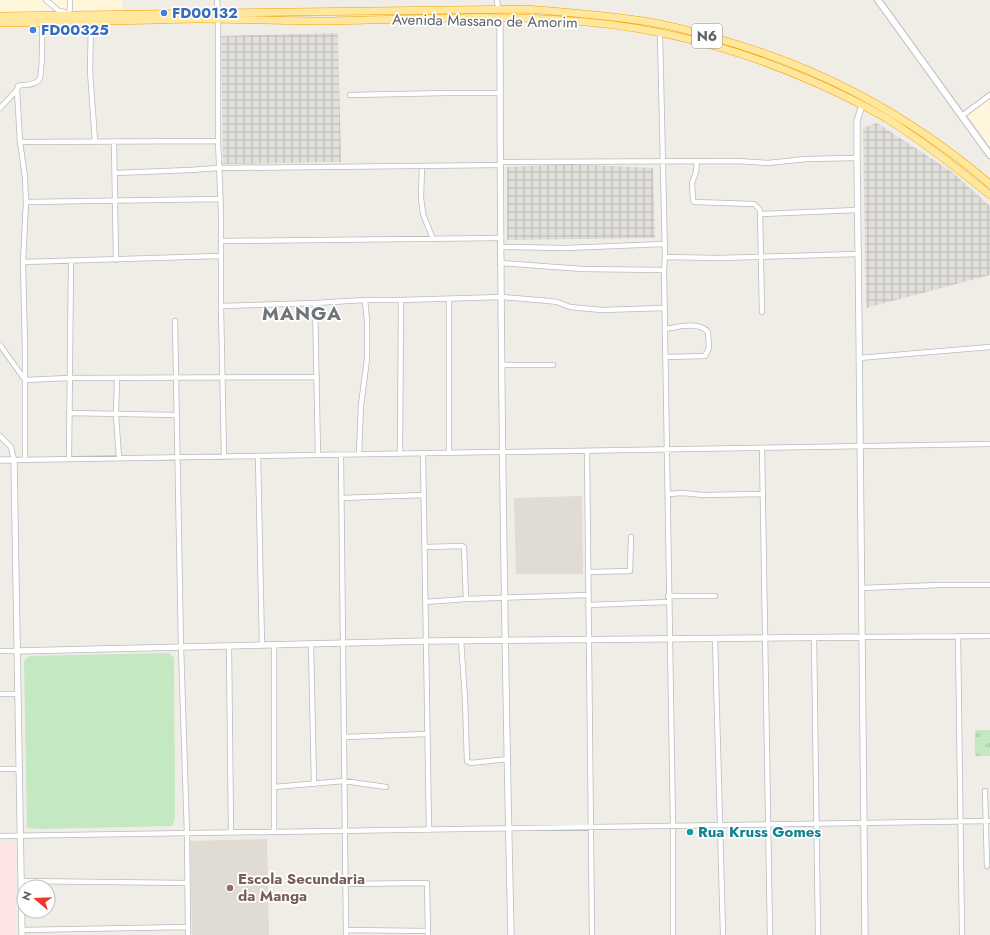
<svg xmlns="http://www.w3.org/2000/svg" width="990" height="935" font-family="Jost,sans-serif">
<defs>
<pattern id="industrial-grid" width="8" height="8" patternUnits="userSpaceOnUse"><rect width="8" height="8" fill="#e1dfda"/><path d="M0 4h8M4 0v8" fill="none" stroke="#bab8b5"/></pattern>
<pattern id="grass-tufts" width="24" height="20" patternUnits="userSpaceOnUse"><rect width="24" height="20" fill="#c3e8c2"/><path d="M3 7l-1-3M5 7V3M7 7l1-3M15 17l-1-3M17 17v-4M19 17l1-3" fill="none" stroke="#a2bfa1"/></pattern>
</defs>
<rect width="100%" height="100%" fill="#f0ede6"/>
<!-- commercial -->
<path fill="#fff6dc" d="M 0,0 L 122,0 L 123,17 L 72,17 L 0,25 Z
M 990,99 L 990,147 L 967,114 Z"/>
<!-- industrial -->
<path fill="url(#industrial-grid)" d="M 338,33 L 341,162 L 223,164 L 221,36 Z
M 877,123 L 952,172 L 990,206 L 990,275 L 866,308 L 863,128 Z
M 571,164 L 653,168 L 655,238 L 507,240 L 507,167 Z"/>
<!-- education -->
<path fill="#e0dcd4" d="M 582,496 L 583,574 L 516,574 L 514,498 Z
M 267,839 L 269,935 L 192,935 L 190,841 Z"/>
<!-- medical -->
<path fill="#fce4e2" d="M 10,842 L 15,846 L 15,935 L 0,935 L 0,843 Z"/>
<!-- grass -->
<path fill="url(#grass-tufts)" d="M 975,730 L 990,730 L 990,756 L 975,756 Z"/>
<!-- pitch -->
<path fill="#c3e8c2" d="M 169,653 L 174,658 L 175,819 L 172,826 L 38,829 L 27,828 L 24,661 L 29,656 Z"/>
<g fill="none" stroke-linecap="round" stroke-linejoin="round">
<defs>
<path id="minor" d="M 46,0 L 59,11 L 65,12
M 217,0 L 218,13
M 497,0 L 498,9
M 69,15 L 70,6 L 70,0
M 218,20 L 218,141 L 221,212 L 221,306 L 224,457
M 91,21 L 90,71 L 95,141
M 42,23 C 42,32 43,75 39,80 C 34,86 24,84 18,86 L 17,90 L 20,142 L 25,177 L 26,202 L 23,262 L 25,349 L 25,380 L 69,378 L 317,377
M 660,32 L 665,257 L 664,270 L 673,826 L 673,935
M 350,95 L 447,93 L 500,93
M 0,108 L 17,90
M 963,115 L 990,95
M 20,142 L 218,141
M 114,142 L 116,260
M 697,161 L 696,172 L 692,183 L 693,200 L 694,202 L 754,204 L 760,210 L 762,312
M 501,162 L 738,161 L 768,163 L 806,159 L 857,158
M 422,166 L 421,198 L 423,214 L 433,239
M 115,173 L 190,170 L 219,168 L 501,165
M 26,202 L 220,199
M 760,214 L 857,210
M 221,241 L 501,238
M 501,247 L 566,248 L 664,244
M 665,257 L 718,258 L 858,254
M 23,262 L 220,256
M 501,263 L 582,269 L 664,270
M 449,299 L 449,453
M 315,303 L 318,455
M 221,306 L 315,303 L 365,300 L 401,300 L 502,297 L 549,301 L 557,302 L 570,307 L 601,310 L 665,308
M 175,321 L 181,647 L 187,834 L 188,935
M 665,329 C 677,327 699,321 708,332 L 709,348 L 705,356 L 665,357
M 0,345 L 25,380 L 25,460
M 859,358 L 990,347
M 502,365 L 553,365
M 117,378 L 116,415 L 119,458
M 69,413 L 177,415
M 0,436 L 11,447 L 14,460 L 990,444
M 762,448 L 770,935
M 587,451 L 592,935
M 423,453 L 429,830
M 359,454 L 361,405 L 367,359 L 367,321 L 365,300
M 400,454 L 401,300
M 341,455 L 346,935
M 258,456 L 262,645
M 69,459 L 71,261
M 668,494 L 683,493 L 703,495 L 763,494
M 342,498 L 424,495
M 425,547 L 462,546 L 464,547 L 466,599
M 589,572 L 630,571 L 631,537
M 861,588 L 939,585 L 990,585
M 668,596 L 715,596
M 425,602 L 466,599 L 588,595
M 588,605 L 668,602
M 958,636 L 962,935
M 814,637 L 818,935
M 862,637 L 990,636
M 715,638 L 723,935
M 461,640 L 465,699 L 467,761 L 471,763 L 508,759
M 274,644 L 274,832
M 311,644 L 314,784
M 229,646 L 231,833
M 0,651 L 17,651
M 0,694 L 18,694
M 344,737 L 427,734
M 0,769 L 19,769
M 274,787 L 344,781 L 386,787
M 985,791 L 987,866
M 0,836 L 990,821
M 21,881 L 187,883
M 345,884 L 427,883 L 428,935
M 22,930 L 188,927
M 346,930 L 428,931"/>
<path id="tertiary" d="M 500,18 C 500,323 504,629 511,935
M 862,105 L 857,121 L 857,158 L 859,329 L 865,935
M 0,460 L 14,460 L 22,935
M 17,651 L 427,641 L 862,637"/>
<path id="secondary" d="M 878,0 L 990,155"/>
<path id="trunk" d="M 0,16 L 526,9 C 565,12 604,15 643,21 C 665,24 687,30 708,36 C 816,65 905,112 990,184
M 0,23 C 66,23 132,20 197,19 C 242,19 287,21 332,21 C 408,19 485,15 561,20 C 651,25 739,48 821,85 C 843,95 865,106 886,118 C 922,141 957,168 990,195"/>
</defs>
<!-- minor casing -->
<use href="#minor" stroke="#b8bbc0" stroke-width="6"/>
<!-- tertiary casing -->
<use href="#tertiary" stroke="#b8bbc0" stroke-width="7"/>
<!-- secondary casing -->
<use href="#secondary" stroke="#b9bcc2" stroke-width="8"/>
<!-- trunk casing -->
<use href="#trunk" stroke="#f6a300" stroke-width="8"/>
<!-- minor -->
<use href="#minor" stroke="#fff" stroke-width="4.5"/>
<!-- tertiary -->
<use href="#tertiary" stroke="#fff" stroke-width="5.5"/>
<!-- secondary -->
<use href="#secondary" stroke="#fff" stroke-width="6"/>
<!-- trunk -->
<use href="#trunk" stroke="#ffe79d" stroke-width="7"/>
</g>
<!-- markers -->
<g fill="#3f7fe0" stroke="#fff" stroke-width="1.5">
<circle cx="164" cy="13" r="4"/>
<circle cx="33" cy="30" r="4"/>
</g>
<circle fill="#0f9aa8" stroke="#fff" stroke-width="1.5" cx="690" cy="832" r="4"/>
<circle fill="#8d6e63" stroke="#fff" stroke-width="1.5" cx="230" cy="888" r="4"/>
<g text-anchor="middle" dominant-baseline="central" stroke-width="3.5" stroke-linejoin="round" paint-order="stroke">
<!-- shield labels -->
<rect fill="#fff" stroke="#8e9194" stroke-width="1" x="692" y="24" width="30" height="24" rx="3"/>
<g font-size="14" font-weight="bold" fill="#5d6266">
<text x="707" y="36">N6</text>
</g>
<!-- shop labels -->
<g font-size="15" font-weight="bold" fill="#366cbe" stroke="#fff" text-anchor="start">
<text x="172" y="13">FD00132</text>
<text x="41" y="30">FD00325</text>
</g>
<!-- street labels -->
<g font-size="15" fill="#5d6266" stroke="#fff">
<text transform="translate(485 21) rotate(1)">Avenida Massano de Amorim</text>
</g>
<!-- culture labels -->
<g font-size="15" font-weight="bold" fill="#0d838f" stroke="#fff" text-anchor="start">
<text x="698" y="832">Rua Kruss Gomes</text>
</g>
<!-- education labels -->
<g font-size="15" font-weight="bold" fill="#785e54" stroke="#fff" text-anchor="start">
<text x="238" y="879">Escola Secundaria<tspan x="238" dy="17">da Manga</tspan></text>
</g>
<!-- district labels -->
<g font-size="19" font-weight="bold" letter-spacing="1" fill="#6e7478" stroke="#fff">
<text x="302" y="313">MANGA</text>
</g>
</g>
<!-- north arrow -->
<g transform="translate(36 899) rotate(289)"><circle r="19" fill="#ffffff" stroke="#bec0c2"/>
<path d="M0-3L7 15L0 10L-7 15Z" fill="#ee382e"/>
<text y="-6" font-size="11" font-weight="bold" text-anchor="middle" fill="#5d6266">N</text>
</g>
</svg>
